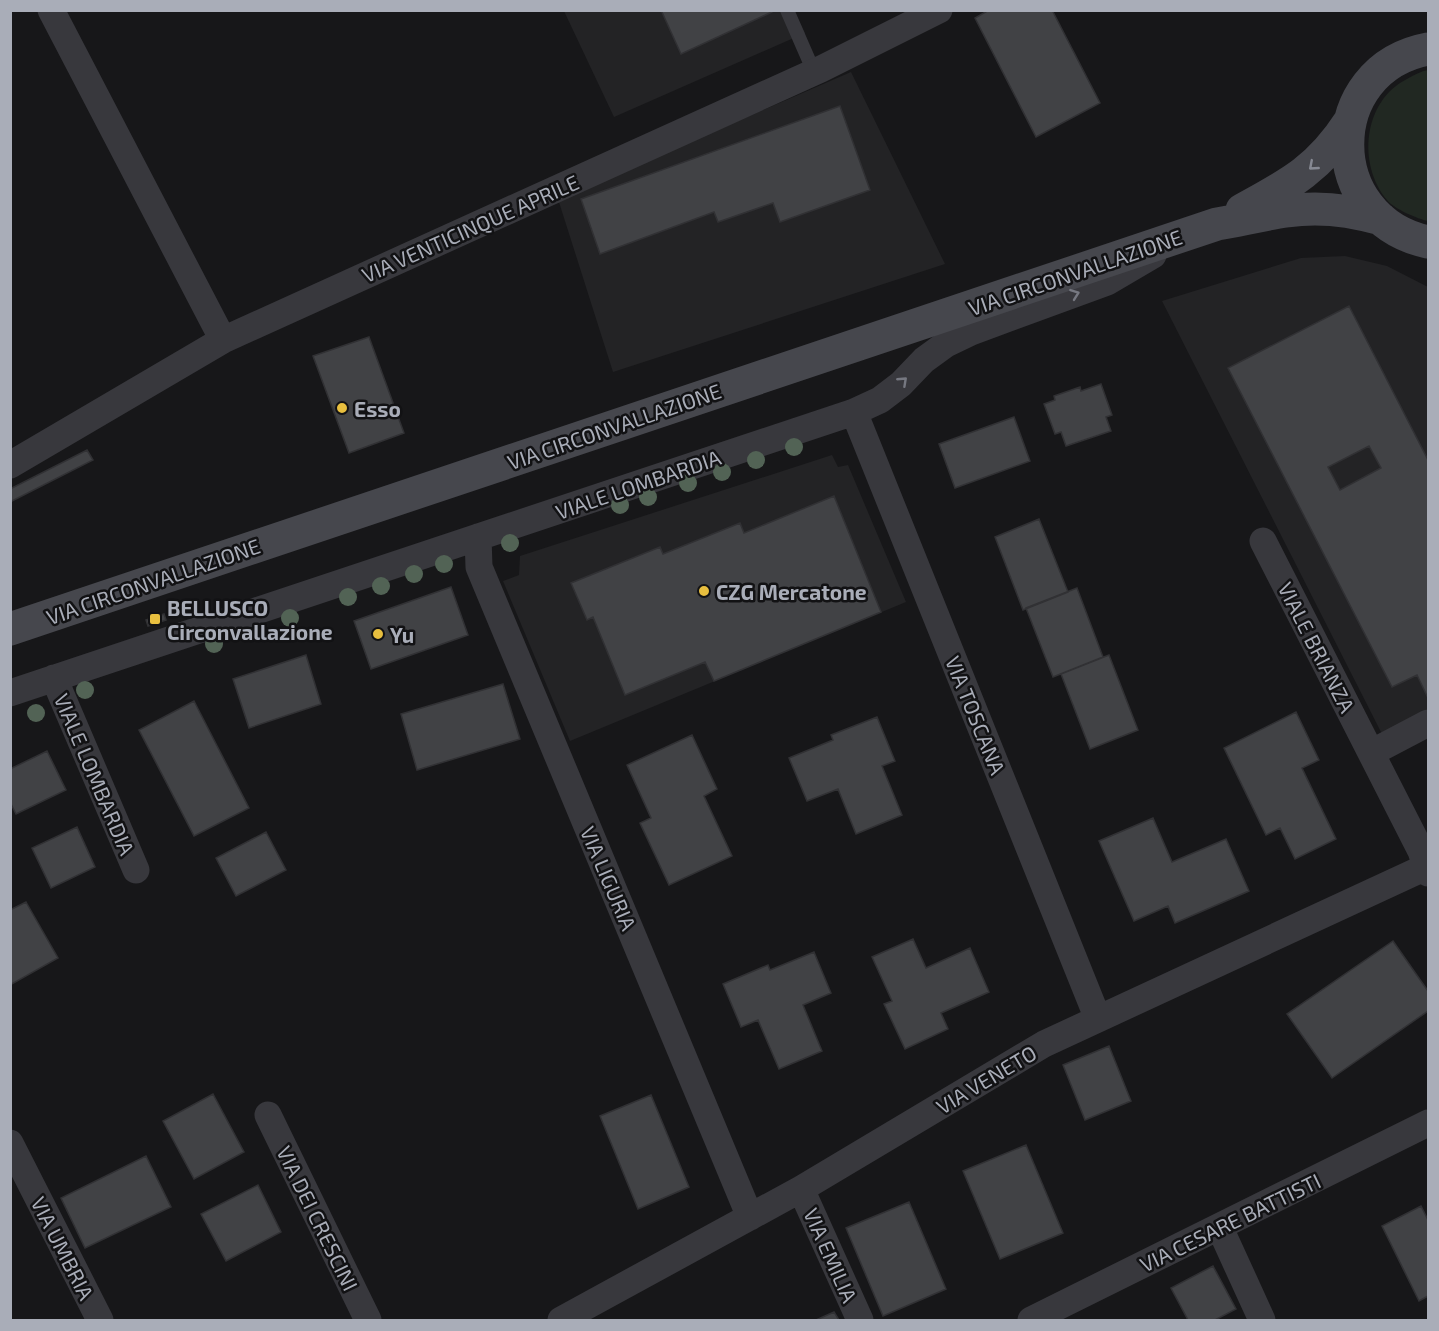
<svg xmlns="http://www.w3.org/2000/svg" width="1439" height="1331" font-family="'Exo 2',sans-serif">
<rect width="100%" height="100%" fill="#171719"/>
<!-- built -->
<path fill="#232325" d="M 564,11 L 794,11 L 805,33 L 614,117 Z
M 851,72 L 945,264 L 613,372 L 558,199 Z
M 1345,256 L 1387,266 L 1428,287 L 1428,713 L 1382,734 L 1162,301 L 1301,258 Z
M 832,455 L 838,467 L 848,465 L 906,602 L 570,741 L 503,581 L 519,575 L 520,556 Z"/>
<!-- green -->
<path fill="#212822" d="M 1428,70 L 1428,221 C 1418,219 1394,209 1387,200 C 1357,164 1363,101 1407,79 C 1414,75 1421,71 1428,70 Z"/>
<!-- building -->
<path fill="#414245" stroke="#313134" stroke-width="1.5" fill-rule="evenodd" d="M 661,10 L 772,10 L 772,12 L 681,54 Z
M 989,10 L 1052,10 L 1100,103 L 1036,137 L 975,18 Z
M 840,106 L 870,190 L 780,222 L 773,203 L 718,222 L 714,212 L 600,254 L 581,199 Z
M 1349,306 L 1428,460 L 1428,698 L 1417,675 L 1392,687 L 1228,368 ZM 1369,446 L 1381,468 L 1340,490 L 1328,467 Z
M 369,337 L 404,433 L 349,453 L 313,356 Z
M 1101,384 L 1112,415 L 1106,417 L 1111,431 L 1066,446 L 1061,432 L 1055,434 L 1044,404 L 1055,400 L 1054,396 L 1080,387 L 1081,391 Z
M 1014,417 L 1030,461 L 955,488 L 939,444 Z
M 87,450 L 93,460 L 10,502 L 10,489 Z
M 834,496 L 881,612 L 714,681 L 705,662 L 625,695 L 593,617 L 587,620 L 571,583 L 660,547 L 663,554 L 740,523 L 744,533 Z
M 1039,519 L 1068,592 L 1023,610 L 995,537 Z
M 451,587 L 468,635 L 371,669 L 354,621 Z
M 1077,588 L 1103,657 L 1053,677 L 1026,608 Z
M 164,614 L 166,620 L 148,626 L 146,620 Z
M 306,655 L 321,704 L 249,728 L 233,679 Z
M 1109,655 L 1138,730 L 1090,749 L 1061,674 Z
M 503,684 L 520,739 L 417,770 L 401,714 Z
M 194,701 L 249,808 L 194,836 L 139,730 Z
M 1296,712 L 1319,760 L 1302,768 L 1336,839 L 1295,859 L 1280,828 L 1266,835 L 1224,748 Z
M 877,717 L 895,761 L 882,766 L 902,815 L 856,834 L 838,789 L 807,801 L 789,758 L 833,740 L 831,735 Z
M 692,735 L 717,789 L 704,796 L 732,856 L 669,885 L 640,823 L 651,818 L 627,765 Z
M 47,751 L 66,790 L 16,814 L 10,802 L 10,769 Z
M 1153,818 L 1172,862 L 1226,839 L 1249,891 L 1175,923 L 1168,906 L 1134,921 L 1099,841 Z
M 77,827 L 95,867 L 51,888 L 32,848 Z
M 266,832 L 286,870 L 236,896 L 216,858 Z
M 26,902 L 58,958 L 10,985 L 10,910 Z
M 913,939 L 926,968 L 970,948 L 989,992 L 941,1013 L 948,1029 L 905,1049 L 884,1004 L 892,1001 L 872,957 Z
M 1393,941 L 1428,991 L 1428,1011 L 1332,1078 L 1287,1014 Z
M 814,952 L 831,993 L 803,1005 L 822,1051 L 779,1069 L 758,1020 L 741,1027 L 723,984 L 768,965 L 770,970 Z
M 1109,1046 L 1131,1101 L 1085,1120 L 1063,1065 Z
M 213,1094 L 244,1152 L 194,1179 L 163,1121 Z
M 651,1095 L 689,1187 L 638,1209 L 600,1116 Z
M 1026,1145 L 1063,1233 L 1000,1259 L 963,1171 Z
M 146,1156 L 171,1207 L 85,1248 L 61,1198 Z
M 258,1185 L 281,1232 L 226,1261 L 201,1214 Z
M 909,1202 L 946,1289 L 883,1316 L 846,1228 Z
M 1421,1206 L 1428,1220 L 1428,1296 L 1419,1301 L 1382,1226 Z
M 1213,1266 L 1236,1309 L 1215,1320 L 1188,1320 L 1171,1288 Z
M 834,1312 L 839,1320 L 816,1320 Z"/>
<g fill="none" stroke-linecap="round" stroke-linejoin="round">
<!-- lane -->
<path stroke="#38383d" stroke-width="14" d="M 787,10 L 814,72"/>
<!-- street -->
<path stroke="#38383d" stroke-width="27" d="M 51,10 L 223,340
M 854,412 L 1098,1019
M 10,465 L 223,340 L 821,69 L 939,10
M 478,537 L 479,567 L 750,1217
M 1263,541 L 1421,851 L 1428,873
M 54,678 L 136,870
M 10,693 L 854,412 L 880,400 L 901,384 L 924,360 L 946,344 L 971,332 L 1107,282 L 1153,255
M 1371,753 L 1428,723
M 268,1115 L 368,1320
M 10,1143 L 100,1320
M 801,1189 L 860,1320
M 1220,1228 L 1262,1320
M 561,1320 L 801,1189 L 1044,1044 L 1428,866
M 1031,1320 L 1428,1123"/>
<!-- secondary -->
<path stroke="#46474d" stroke-width="33" d="M 1428,49 C 1321,69 1321,219 1428,242
M 1242,210 C 1290,184 1319,169 1350,121
M 10,629 L 1217,224 C 1241,220 1264,214 1287,211 C 1319,206 1350,210 1381,219"/>
</g>
<!-- trees -->
<g fill="#526355">
<circle cx="794" cy="447" r="9"/>
<circle cx="756" cy="460" r="9"/>
<circle cx="722" cy="472" r="9"/>
<circle cx="688" cy="483" r="9"/>
<circle cx="648" cy="497" r="9"/>
<circle cx="620" cy="505" r="9"/>
<circle cx="510" cy="543" r="9"/>
<circle cx="444" cy="564" r="9"/>
<circle cx="414" cy="574" r="9"/>
<circle cx="381" cy="586" r="9"/>
<circle cx="348" cy="597" r="9"/>
<circle cx="290" cy="618" r="9"/>
<circle cx="214" cy="644" r="9"/>
<circle cx="85" cy="690" r="9"/>
<circle cx="36" cy="713" r="9"/>
</g>
<!-- one-way arrows -->
<defs><path id="oneway-chevron" d="M-2-3.5L2.5 0L-2 3.5" fill="none" stroke-width="1.6" stroke-linecap="round" stroke-linejoin="round" transform="scale(1.5)"/></defs>
<use stroke="#868993" href="#oneway-chevron" transform="translate(1313 166) rotate(139)"/>
<g stroke="#767881">
<use href="#oneway-chevron" transform="translate(1075 294) rotate(-20)"/>
<use href="#oneway-chevron" transform="translate(903 381) rotate(-43)"/>
</g>
<!-- markers -->
<g fill="#e8bf3f" stroke="#121214" stroke-width="2">
<circle cx="342" cy="408" r="6"/>
<circle cx="704" cy="591" r="6"/>
<rect x="149" y="613" width="12" height="12" rx="3"/>
<circle cx="378" cy="634" r="6"/>
</g>
<g text-anchor="middle" dominant-baseline="central" stroke-width="5" stroke-linejoin="round" paint-order="stroke">
<!-- street labels -->
<g font-size="21" fill="#a9adb8" stroke="#121214">
<text transform="translate(470 228) rotate(-24)">VIA VENTICINQUE APRILE</text>
<text transform="translate(1075 272) rotate(-19)">VIA CIRCONVALLAZIONE</text>
<text transform="translate(614 426) rotate(-19)">VIA CIRCONVALLAZIONE</text>
<text transform="translate(638 484) rotate(-19)">VIALE LOMBARDIA</text>
<text transform="translate(153 581) rotate(-19)">VIA CIRCONVALLAZIONE</text>
<text transform="translate(1317 647) rotate(63)">VIALE BRIANZA</text>
<text transform="translate(976 715) rotate(68)">VIA TOSCANA</text>
<text transform="translate(95 774) rotate(67)">VIALE LOMBARDIA</text>
<text transform="translate(609 878) rotate(67)">VIA LIGURIA</text>
<text transform="translate(986 1079) rotate(-31)">VIA VENETO</text>
<text transform="translate(318 1218) rotate(64)">VIA DEI CRESCINI</text>
<text transform="translate(1230 1222) rotate(-26)">VIA CESARE BATTISTI</text>
<text transform="translate(63 1248) rotate(63)">VIA UMBRIA</text>
<text transform="translate(831 1255) rotate(66)">VIA EMILIA</text>
</g>
<!-- poi labels -->
<g font-size="21" font-weight="bold" fill="#a9adb8" stroke="#121214" text-anchor="start">
<text x="354" y="408">Esso</text>
<text x="716" y="591">CZG Mercatone</text>
<text x="167" y="607">BELLUSCO<tspan x="167" dy="24">Circonvallazione</tspan></text>
<text x="390" y="634">Yu</text>
</g>
</g>
<!-- border -->
<rect width="1439" height="1331" fill="none" stroke="#a9adb8" stroke-width="24"/>
</svg>
